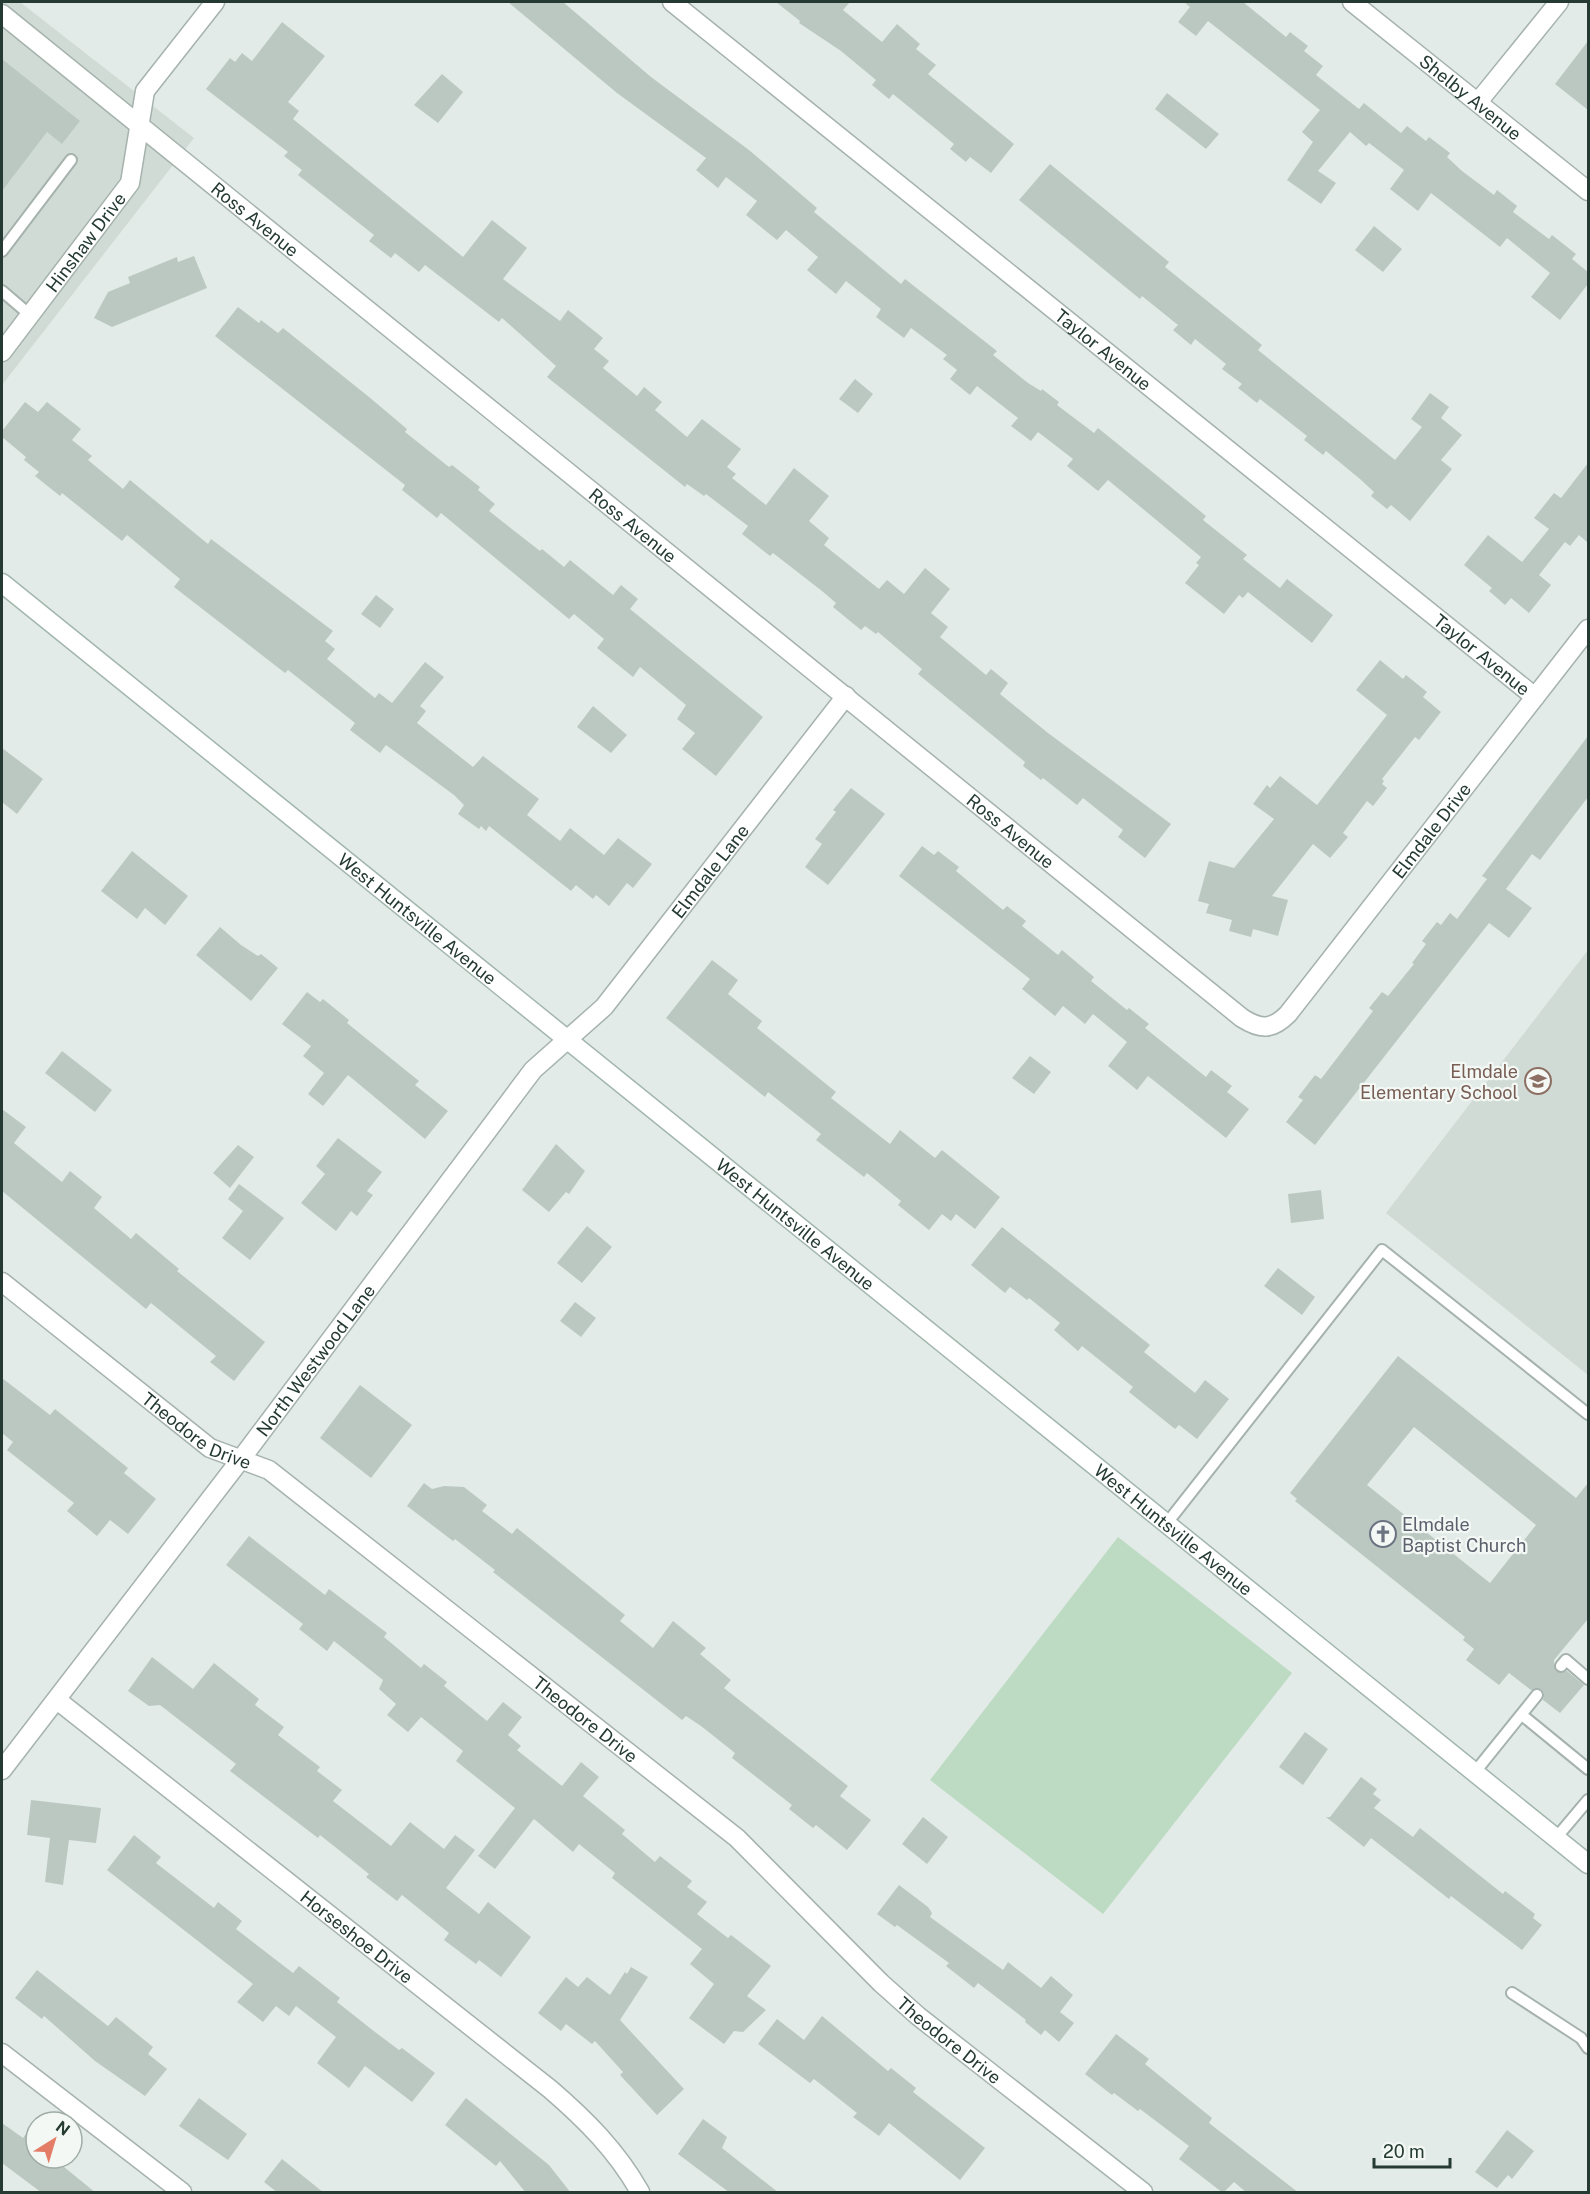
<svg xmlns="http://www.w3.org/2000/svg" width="1590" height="2194" font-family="'Public Sans',sans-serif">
<rect width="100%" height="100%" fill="#e2ebe7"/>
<!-- built -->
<path fill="#d1dbd5" d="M 2,2 L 20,2 L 194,138 L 2,385 Z
M 1588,950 L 1588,1375 L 1386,1213 Z"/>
<!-- green -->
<path fill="#bddac3" d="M 1118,1537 L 1292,1673 L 1103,1914 L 930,1780 Z"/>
<!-- building -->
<path fill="#bbc8c2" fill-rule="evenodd" d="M 508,2 L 563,2 L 651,77 L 749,150 L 817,208 L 814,212 L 901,284 L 905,279 L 997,351 L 993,355 L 1028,383 L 1041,391 L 1042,389 L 1059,402 L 1057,405 L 1094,433 L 1098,428 L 1161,479 L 1206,516 L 1203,520 L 1247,555 L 1243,559 L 1280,588 L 1287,579 L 1333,615 L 1312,643 L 1248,592 L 1243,598 L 1239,595 L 1224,614 L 1185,583 L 1199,565 L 1196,563 L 1201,557 L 1108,480 L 1098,491 L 1067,466 L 1073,459 L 1038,432 L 1031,441 L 1011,426 L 1018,418 L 977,386 L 970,395 L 950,379 L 957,370 L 943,359 L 947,355 L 911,328 L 904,338 L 876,317 L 881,309 L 846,281 L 836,294 L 807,270 L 818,257 L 786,230 L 777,240 L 746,215 L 757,201 L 726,177 L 718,188 L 696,170 L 706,158 L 617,93 Z
M 776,2 L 850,2 L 843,10 L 882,42 L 897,24 L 920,44 L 916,49 L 936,65 L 928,74 L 1014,144 L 991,173 L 970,157 L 966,162 L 950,149 L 954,144 L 936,129 L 893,94 L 889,99 L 872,85 L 876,80 L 841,51 L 799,23 L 800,21 Z
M 1184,2 L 1243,2 L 1286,37 L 1290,32 L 1308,46 L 1304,51 L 1323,66 L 1316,75 L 1359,109 L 1364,103 L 1401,133 L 1407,126 L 1426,141 L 1429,137 L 1450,153 L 1447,157 L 1462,171 L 1494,195 L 1497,190 L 1517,206 L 1513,212 L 1549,239 L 1552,235 L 1576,254 L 1572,259 L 1588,272 L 1588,284 L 1560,320 L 1531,297 L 1550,273 L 1507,238 L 1500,247 L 1431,193 L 1418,211 L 1390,189 L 1404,170 L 1369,143 L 1366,146 L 1350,132 L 1318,171 L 1336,183 L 1321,204 L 1287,180 L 1313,142 L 1302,132 L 1320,110 L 1208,21 L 1196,36 L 1178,22 L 1190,7 Z
M 282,22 L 325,56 L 288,102 L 299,111 L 293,119 L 463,257 L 492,220 L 527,248 L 503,279 L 560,321 L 568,310 L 603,338 L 594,349 L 609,361 L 603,368 L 637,396 L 644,387 L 662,402 L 655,410 L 687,437 L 702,419 L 741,449 L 727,467 L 736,474 L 732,478 L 766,505 L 794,468 L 829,496 L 809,521 L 829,538 L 824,545 L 879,589 L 887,580 L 904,594 L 925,568 L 950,589 L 931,613 L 948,627 L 940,637 L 986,675 L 991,669 L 1008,683 L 1000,694 L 1048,733 L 1171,824 L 1145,858 L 1118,837 L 1123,830 L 1083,798 L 1077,805 L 1043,778 L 1041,780 L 1023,766 L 1025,762 L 918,674 L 922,669 L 878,632 L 876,634 L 865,626 L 861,630 L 833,607 L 836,603 L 822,591 L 773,553 L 770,556 L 742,534 L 748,526 L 706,494 L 704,496 L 687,484 L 685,487 L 547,377 L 556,366 L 502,318 L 499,322 L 425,265 L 419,272 L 395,253 L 391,258 L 369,241 L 374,235 L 298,175 L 302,170 L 284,156 L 288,152 L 206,89 L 230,58 L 235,62 L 242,53 L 252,61 Z
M 1588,41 L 1588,110 L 1555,84 Z
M 2,59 L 80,121 L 62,144 L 47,132 L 2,191 Z
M 442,74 L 463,92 L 438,123 L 414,105 Z
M 1167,93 L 1219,134 L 1206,149 L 1155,109 Z
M 1050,164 L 1169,262 L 1165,267 L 1262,345 L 1258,350 L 1395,460 L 1422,427 L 1411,419 L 1430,393 L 1449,407 L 1441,418 L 1462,435 L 1441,460 L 1452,469 L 1410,521 L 1391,505 L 1387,509 L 1371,496 L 1374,492 L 1360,479 L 1326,451 L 1323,455 L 1304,440 L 1307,436 L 1260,399 L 1257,403 L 1238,388 L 1242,384 L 1222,369 L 1226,364 L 1195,339 L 1191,345 L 1173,330 L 1178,325 L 1142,296 L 1140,299 L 1019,200 Z
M 1374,226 L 1402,249 L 1383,272 L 1355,250 Z
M 194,256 L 207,288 L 112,327 L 94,318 L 108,292 L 130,283 L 128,277 L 177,257 L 178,262 Z
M 238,307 L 259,323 L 261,320 L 278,333 L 283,328 L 369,397 L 407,429 L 405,432 L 449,467 L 452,465 L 480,487 L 478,490 L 495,504 L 489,511 L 540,551 L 542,549 L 564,567 L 570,560 L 613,595 L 621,585 L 638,599 L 630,609 L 763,717 L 716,776 L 682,749 L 695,733 L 677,719 L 686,705 L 640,667 L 633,677 L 597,648 L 604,639 L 574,614 L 569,619 L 441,513 L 437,518 L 402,490 L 405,485 L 215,336 Z
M 855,379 L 873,394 L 858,413 L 839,399 Z
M 25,402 L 38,412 L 47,402 L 81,429 L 72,440 L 92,456 L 88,460 L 123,489 L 130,480 L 208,544 L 211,539 L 333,631 L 325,641 L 335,649 L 327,659 L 375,698 L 379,693 L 392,703 L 425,662 L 444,677 L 420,706 L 426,711 L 417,723 L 473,767 L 483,756 L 539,799 L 527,815 L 560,841 L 570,828 L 604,855 L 618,838 L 652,864 L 633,888 L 627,883 L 609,906 L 596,895 L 593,899 L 576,885 L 571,891 L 489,826 L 486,831 L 481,826 L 479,829 L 458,814 L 464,805 L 454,795 L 386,745 L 380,753 L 350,730 L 355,723 L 288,670 L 285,673 L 174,587 L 180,579 L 127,535 L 122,541 L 62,493 L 60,496 L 35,476 L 39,472 L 24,460 L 26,457 L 2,437 L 2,431 Z
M 1588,463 L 1588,543 L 1579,535 L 1570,546 L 1565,542 L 1539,575 L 1551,585 L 1529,613 L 1511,598 L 1505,605 L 1489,591 L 1492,588 L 1464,565 L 1488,535 L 1522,562 L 1549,529 L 1534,518 L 1554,493 L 1561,498 Z
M 376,595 L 394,609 L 380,628 L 361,614 Z
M 1380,660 L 1403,679 L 1406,675 L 1427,692 L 1423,697 L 1441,712 L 1419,740 L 1415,737 L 1382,779 L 1384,781 L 1382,784 L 1387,788 L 1373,806 L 1367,801 L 1343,833 L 1348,837 L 1330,858 L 1313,844 L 1272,896 L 1288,900 L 1278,936 L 1253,929 L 1251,937 L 1229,931 L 1232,920 L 1206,913 L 1209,904 L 1198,901 L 1209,861 L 1234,868 L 1274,819 L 1253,804 L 1267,785 L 1270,788 L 1280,776 L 1317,805 L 1387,715 L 1356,690 Z
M 593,706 L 627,735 L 611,753 L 577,727 Z
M 1588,736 L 1588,797 L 1540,860 L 1532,854 L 1506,889 L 1532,908 L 1509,938 L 1489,923 L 1315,1145 L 1286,1122 L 1303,1100 L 1298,1097 L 1315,1075 L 1321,1079 L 1373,1011 L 1369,1008 L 1382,992 L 1388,996 L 1414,964 L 1412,963 L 1426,944 L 1422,941 L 1437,922 L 1441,925 L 1450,913 L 1457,919 L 1487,879 L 1482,876 Z
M 2,748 L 43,779 L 17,814 L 2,802 Z
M 851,788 L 885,814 L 828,885 L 805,867 L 822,844 L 815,839 L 836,812 L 833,810 Z
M 922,846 L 934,855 L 938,851 L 959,867 L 956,871 L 1003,910 L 1007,906 L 1026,921 L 1022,926 L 1058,955 L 1062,950 L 1094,977 L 1091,981 L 1127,1010 L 1129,1008 L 1149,1024 L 1145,1028 L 1206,1077 L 1211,1070 L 1232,1086 L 1227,1092 L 1249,1109 L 1226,1138 L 1148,1076 L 1137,1090 L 1108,1066 L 1127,1042 L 1093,1014 L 1085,1024 L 1063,1006 L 1055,1016 L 1022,989 L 1030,979 L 899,876 Z
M 132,851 L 188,896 L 165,925 L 145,908 L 137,919 L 101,891 Z
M 220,927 L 241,945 L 258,956 L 261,954 L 278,968 L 251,1001 L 196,955 Z
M 712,960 L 738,980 L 728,994 L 762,1021 L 757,1028 L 836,1092 L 831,1098 L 890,1144 L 900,1130 L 935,1158 L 942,1150 L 1000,1197 L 975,1229 L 956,1214 L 951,1221 L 942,1214 L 929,1230 L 898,1205 L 901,1201 L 867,1173 L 864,1177 L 816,1140 L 821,1134 L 768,1092 L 765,1097 L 666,1018 Z
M 307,992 L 320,1002 L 323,999 L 349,1020 L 347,1023 L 419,1081 L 415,1085 L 448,1111 L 425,1139 L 348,1075 L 323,1106 L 308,1094 L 324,1073 L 303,1056 L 311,1046 L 282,1024 Z
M 62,1051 L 112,1090 L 95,1112 L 45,1073 Z
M 1030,1056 L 1051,1072 L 1034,1094 L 1012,1078 Z
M 2,1109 L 26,1127 L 14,1143 L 62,1182 L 70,1171 L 102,1197 L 94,1208 L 131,1239 L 136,1233 L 179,1269 L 177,1271 L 265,1342 L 234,1381 L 210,1362 L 216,1356 L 151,1303 L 146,1309 L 2,1191 Z
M 338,1138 L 382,1172 L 367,1191 L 373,1195 L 357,1216 L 351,1211 L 336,1231 L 301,1203 L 325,1174 L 316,1166 Z
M 556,1144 L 585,1171 L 569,1194 L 566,1192 L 549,1212 L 522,1190 Z
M 238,1145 L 254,1157 L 230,1188 L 213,1173 Z
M 239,1184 L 284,1218 L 250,1260 L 222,1238 L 243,1211 L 228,1199 Z
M 1321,1190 L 1324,1219 L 1291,1223 L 1288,1194 Z
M 587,1226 L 612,1247 L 582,1283 L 557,1263 Z
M 1002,1227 L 1150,1345 L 1144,1352 L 1195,1393 L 1205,1380 L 1229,1399 L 1197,1439 L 1179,1425 L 1175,1429 L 1129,1392 L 1133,1387 L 1082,1346 L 1078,1351 L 1054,1330 L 1060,1323 L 1029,1298 L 1027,1300 L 1010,1287 L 1005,1293 L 971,1265 Z
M 1278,1268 L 1315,1297 L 1302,1315 L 1264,1286 Z
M 575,1302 L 596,1318 L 581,1337 L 560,1321 Z
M 1398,1356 L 1576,1498 L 1588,1483 L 1588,1619 L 1554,1660 L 1554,1665 L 1557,1672 L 1567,1671 L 1584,1685 L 1560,1713 L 1543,1700 L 1544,1693 L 1541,1689 L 1531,1690 L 1509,1673 L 1499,1685 L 1466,1660 L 1474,1649 L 1463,1640 L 1465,1637 L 1295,1501 L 1297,1499 L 1290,1493 ZM 1414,1427 L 1536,1525 L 1490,1583 L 1367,1485 Z
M 2,1378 L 50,1415 L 55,1409 L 128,1468 L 124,1473 L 156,1499 L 128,1534 L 110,1520 L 97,1536 L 67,1511 L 74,1503 L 7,1450 L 13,1442 L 2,1433 Z
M 360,1385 L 412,1425 L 371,1478 L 320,1438 Z
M 424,1483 L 432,1489 L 444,1486 L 464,1487 L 487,1505 L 482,1511 L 512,1534 L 517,1528 L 625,1615 L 620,1621 L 653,1648 L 673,1621 L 706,1648 L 700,1654 L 731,1680 L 724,1688 L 848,1786 L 840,1796 L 871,1820 L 847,1850 L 816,1825 L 813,1828 L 789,1809 L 792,1805 L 732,1758 L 735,1753 L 701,1726 L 686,1716 L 682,1720 L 493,1572 L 495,1570 L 455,1539 L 453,1541 L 407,1506 Z
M 249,1536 L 325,1595 L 329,1589 L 387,1633 L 384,1637 L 421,1668 L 424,1664 L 447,1682 L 444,1686 L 487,1721 L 503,1702 L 522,1717 L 508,1735 L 521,1746 L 517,1750 L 562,1786 L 581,1762 L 599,1777 L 583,1796 L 625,1830 L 622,1834 L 655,1862 L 660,1856 L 692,1881 L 687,1887 L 707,1902 L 697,1914 L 728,1938 L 731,1935 L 771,1966 L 747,1996 L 766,2010 L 743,2032 L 734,2031 L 724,2044 L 689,2018 L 714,1984 L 690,1964 L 702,1949 L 612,1878 L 615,1873 L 579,1844 L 573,1852 L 534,1819 L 495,1869 L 478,1856 L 515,1808 L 456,1761 L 463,1751 L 421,1717 L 408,1732 L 387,1715 L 396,1704 L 379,1689 L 383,1680 L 334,1641 L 327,1651 L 299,1629 L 303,1624 L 226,1565 Z
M 152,1657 L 193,1689 L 214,1663 L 259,1699 L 255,1705 L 284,1727 L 278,1735 L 320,1767 L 317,1771 L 342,1790 L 333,1801 L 391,1846 L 410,1822 L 444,1849 L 455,1835 L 475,1850 L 446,1888 L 479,1914 L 488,1902 L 531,1937 L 501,1977 L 479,1960 L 476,1964 L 444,1940 L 449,1933 L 402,1895 L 397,1901 L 366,1877 L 369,1874 L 320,1835 L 318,1838 L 230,1771 L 236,1764 L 160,1705 L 149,1706 L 128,1691 Z
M 1305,1732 L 1328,1749 L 1303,1785 L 1279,1767 Z
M 1361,1777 L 1377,1789 L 1373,1794 L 1381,1800 L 1374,1808 L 1413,1837 L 1420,1828 L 1503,1894 L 1505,1891 L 1535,1914 L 1533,1918 L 1542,1925 L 1522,1950 L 1451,1896 L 1449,1899 L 1371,1838 L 1364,1847 L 1326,1817 L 1330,1817 Z
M 31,1800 L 101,1808 L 96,1843 L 69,1840 L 63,1885 L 45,1882 L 50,1838 L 27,1835 Z
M 923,1817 L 948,1837 L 927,1864 L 902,1844 Z
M 134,1835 L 161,1857 L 156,1863 L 214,1908 L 218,1902 L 242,1921 L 236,1929 L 293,1973 L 299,1966 L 340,1998 L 337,2002 L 375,2032 L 399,2050 L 402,2048 L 435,2073 L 412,2102 L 365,2066 L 349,2088 L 317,2063 L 336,2037 L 296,2006 L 289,2016 L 276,2006 L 263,2022 L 237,2002 L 253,1984 L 107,1870 Z
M 899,1885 L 928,1907 L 932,1913 L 930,1917 L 1003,1970 L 1008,1962 L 1041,1988 L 1051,1976 L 1073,1995 L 1060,2012 L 1074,2023 L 1059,2042 L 1045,2030 L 1041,2035 L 1025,2022 L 1026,2020 L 978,1983 L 974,1988 L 946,1966 L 949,1963 L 897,1925 L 895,1927 L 877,1914 Z
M 631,1967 L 648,1977 L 620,2020 L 684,2089 L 657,2115 L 620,2075 L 623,2072 L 595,2041 L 592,2044 L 566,2024 L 561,2031 L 538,2013 L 566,1977 L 578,1987 L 587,1977 L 610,1995 L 625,1972 L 627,1974 Z
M 37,1970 L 108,2026 L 116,2017 L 153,2047 L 148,2054 L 167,2069 L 145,2096 L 95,2061 L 44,2016 L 42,2019 L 15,1998 Z
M 822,2016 L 888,2071 L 891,2068 L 916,2088 L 913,2092 L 985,2148 L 960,2180 L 889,2123 L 879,2136 L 853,2117 L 857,2113 L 814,2079 L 810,2083 L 758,2044 L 777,2019 L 804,2040 Z
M 1116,2034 L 1149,2059 L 1145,2064 L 1212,2118 L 1209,2123 L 1299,2193 L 1247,2193 L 1234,2182 L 1223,2193 L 1179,2159 L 1189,2146 L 1140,2109 L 1138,2111 L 1114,2093 L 1112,2095 L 1085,2074 Z
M 199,2098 L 247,2134 L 228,2160 L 179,2126 Z
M 466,2098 L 549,2165 L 571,2193 L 526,2193 L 500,2161 L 496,2166 L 445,2125 Z
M 703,2119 L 727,2137 L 722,2148 L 779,2193 L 730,2193 L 678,2154 Z
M 36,2121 L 36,2158 L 53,2158 L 96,2193 L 42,2193 L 2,2163 L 2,2123 L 23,2138 Z
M 1507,2130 L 1534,2151 L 1512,2179 L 1508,2175 L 1497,2188 L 1475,2172 Z
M 282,2159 L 324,2193 L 278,2193 L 264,2182 Z"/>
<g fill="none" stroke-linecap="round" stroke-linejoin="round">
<defs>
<path id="service" d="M 2,251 L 71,160
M 2,291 L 30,315
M 1167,1523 L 1382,1250 L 1588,1414
M 1561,1666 L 1566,1660 L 1588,1679
M 1522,1715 L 1588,1769
M 1475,1772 L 1537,1695
M 1556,1838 L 1588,1800
M 1512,1993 L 1581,2038 L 1588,2048"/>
<g id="minor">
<path id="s1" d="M 672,2 L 1535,697"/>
<path id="s2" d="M 1352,2 L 1588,191"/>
<path id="s3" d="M 2,14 L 1242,1018 C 1261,1030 1272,1030 1288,1014 L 1588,629"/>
<path d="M 1478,102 L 1559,2"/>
<path id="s4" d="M 2,352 L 130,183 L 145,91 L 215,2"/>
<path id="s5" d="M 2,1282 L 210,1448 L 269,1470 L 737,1838 L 881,1983 L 918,2016 L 1143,2192"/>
<path id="s6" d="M 57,1700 L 550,2089 C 586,2120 617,2151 640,2192"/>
<path id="s7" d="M 2,1770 L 241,1459 L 533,1070 L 604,1007 L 846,696"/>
<path d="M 2,2053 L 182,2192"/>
</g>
<g id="secondary">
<path id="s8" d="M 2,583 L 1588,1864"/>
</g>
</defs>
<!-- service casing -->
<use href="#service" stroke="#a5b2ad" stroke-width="14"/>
<!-- minor casing -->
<use href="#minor" stroke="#a5b2ad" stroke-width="21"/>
<!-- secondary casing -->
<use href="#secondary" stroke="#a2b6ad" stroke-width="21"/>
<!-- service -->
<use href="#service" stroke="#fff" stroke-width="10"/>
<!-- minor -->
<use href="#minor" stroke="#fff" stroke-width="18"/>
<!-- secondary -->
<use href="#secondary" stroke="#fff" stroke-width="18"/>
</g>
<!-- icons -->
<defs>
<symbol id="school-ring" viewBox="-11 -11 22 22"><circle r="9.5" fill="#f3f8f5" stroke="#8d6e63" stroke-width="1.5"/><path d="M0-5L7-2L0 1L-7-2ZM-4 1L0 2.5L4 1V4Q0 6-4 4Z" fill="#8d6e63"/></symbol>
<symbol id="church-ring" viewBox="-11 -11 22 22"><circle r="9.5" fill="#f3f8f5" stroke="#6b7280" stroke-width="1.5"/><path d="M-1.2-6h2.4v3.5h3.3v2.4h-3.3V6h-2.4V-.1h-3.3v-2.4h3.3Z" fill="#6b7280"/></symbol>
</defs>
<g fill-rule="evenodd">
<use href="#school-ring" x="1523" y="1066" width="30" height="30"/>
<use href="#church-ring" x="1368" y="1519" width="30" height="30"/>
</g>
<g text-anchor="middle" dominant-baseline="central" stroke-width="4.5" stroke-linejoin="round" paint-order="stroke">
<!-- street labels -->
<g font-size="18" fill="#243a33" stroke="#f3f8f5">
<text stroke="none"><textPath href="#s2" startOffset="152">Shelby Avenue</textPath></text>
<text stroke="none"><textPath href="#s3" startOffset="326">Ross Avenue</textPath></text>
<text stroke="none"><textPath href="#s4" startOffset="138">Hinshaw Drive</textPath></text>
<text stroke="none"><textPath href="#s1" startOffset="554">Taylor Avenue</textPath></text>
<text stroke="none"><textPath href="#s3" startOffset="812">Ross Avenue</textPath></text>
<text stroke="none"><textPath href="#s1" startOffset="1040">Taylor Avenue</textPath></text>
<text stroke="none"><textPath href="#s3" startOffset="1298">Ross Avenue</textPath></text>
<text stroke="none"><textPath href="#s3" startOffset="1880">Elmdale Drive</textPath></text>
<text stroke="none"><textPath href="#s7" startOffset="1146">Elmdale Lane</textPath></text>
<text stroke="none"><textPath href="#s8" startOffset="534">West Huntsville Avenue</textPath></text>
<text stroke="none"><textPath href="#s8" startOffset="1020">West Huntsville Avenue</textPath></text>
<text stroke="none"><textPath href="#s7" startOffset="516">North Westwood Lane</textPath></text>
<text stroke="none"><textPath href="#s5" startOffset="246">Theodore Drive</textPath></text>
<text stroke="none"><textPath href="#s8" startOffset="1506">West Huntsville Avenue</textPath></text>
<text stroke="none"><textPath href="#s5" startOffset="732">Theodore Drive</textPath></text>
<text stroke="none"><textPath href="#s6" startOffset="382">Horseshoe Drive</textPath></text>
<text stroke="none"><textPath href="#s5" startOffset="1218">Theodore Drive</textPath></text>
</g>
<!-- education labels -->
<g font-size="18" fill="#785e54" stroke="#f3f8f5" text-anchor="end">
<text x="1518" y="1071">Elmdale<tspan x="1518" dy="21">Elementary School</tspan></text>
</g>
<!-- worship labels -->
<g font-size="18" fill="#5b616d" stroke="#f3f8f5" text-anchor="start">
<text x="1402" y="1524">Elmdale<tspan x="1402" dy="21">Baptist Church</tspan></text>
</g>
</g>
<!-- border -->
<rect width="1590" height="2194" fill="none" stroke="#243a33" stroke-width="6"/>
<!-- north arrow -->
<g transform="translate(54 2140) rotate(37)"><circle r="28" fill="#f3f8f5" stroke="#a0aca7" stroke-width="1.5"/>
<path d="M0-4.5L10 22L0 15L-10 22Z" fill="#e47d67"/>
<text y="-9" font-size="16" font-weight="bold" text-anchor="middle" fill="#243a33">N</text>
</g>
<!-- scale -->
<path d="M1374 2158v9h76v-9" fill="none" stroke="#243a33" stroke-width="3"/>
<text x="1383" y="2158" font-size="18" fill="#243a33" stroke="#f3f8f5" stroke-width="4.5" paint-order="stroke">20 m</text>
</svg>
